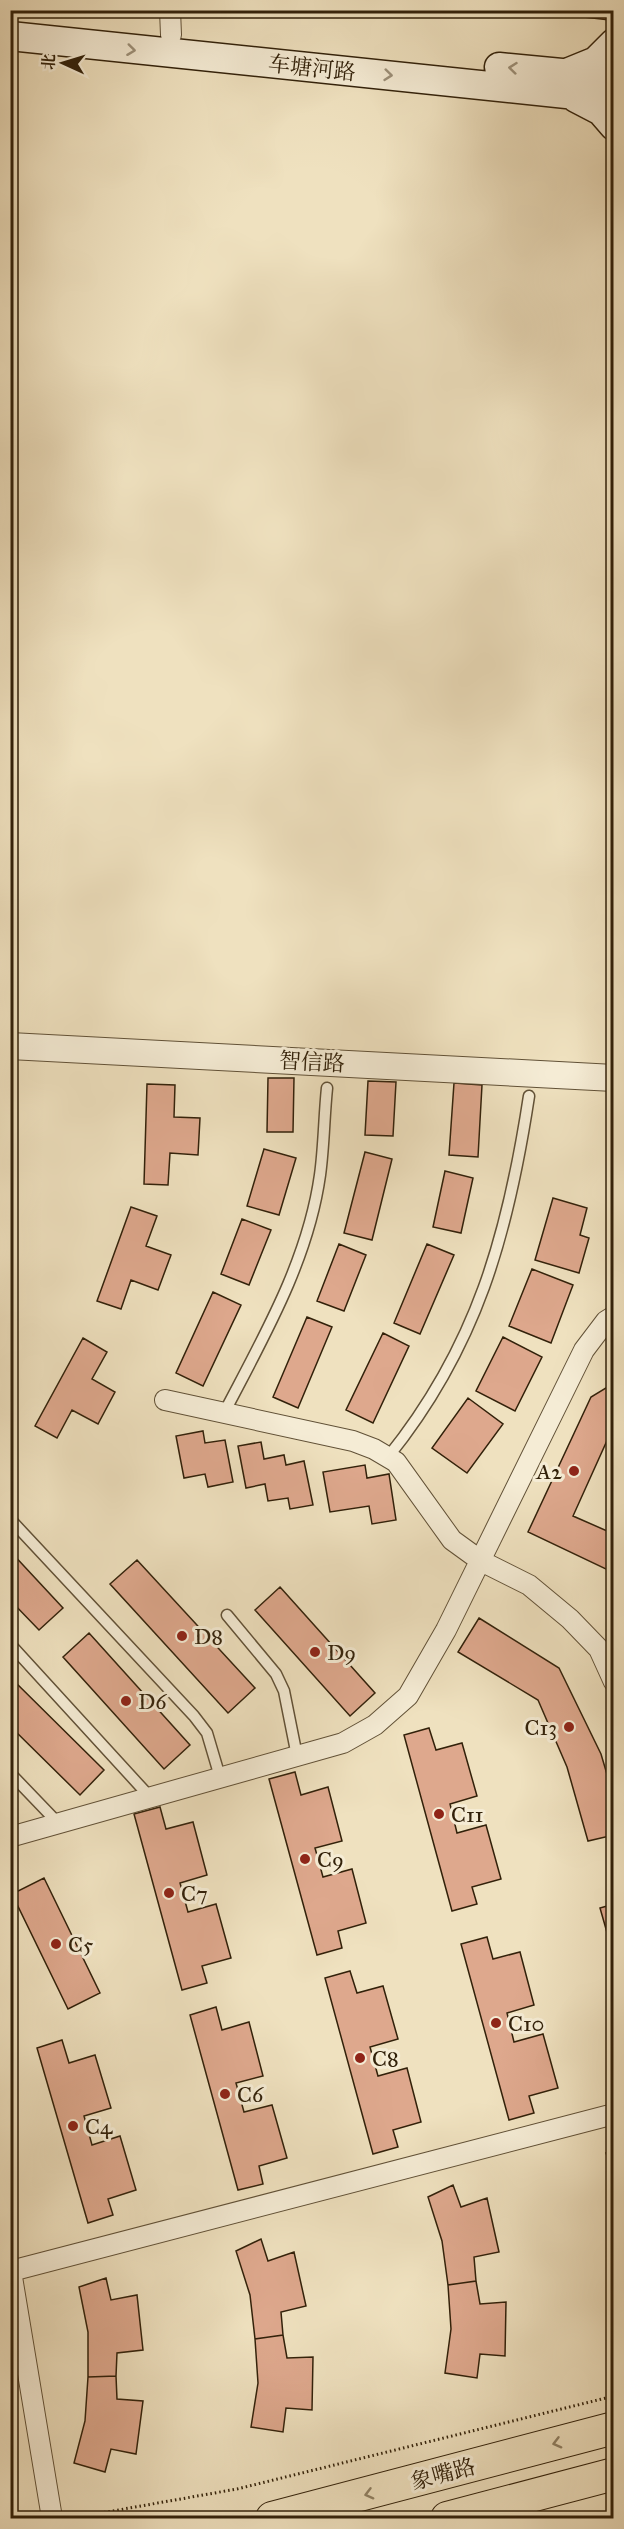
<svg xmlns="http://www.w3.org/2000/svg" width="624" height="2529" font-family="'IM FELL Great Primer','Noto Serif SC',serif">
<rect width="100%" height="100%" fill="#efe1bf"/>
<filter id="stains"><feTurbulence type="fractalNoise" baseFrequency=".00333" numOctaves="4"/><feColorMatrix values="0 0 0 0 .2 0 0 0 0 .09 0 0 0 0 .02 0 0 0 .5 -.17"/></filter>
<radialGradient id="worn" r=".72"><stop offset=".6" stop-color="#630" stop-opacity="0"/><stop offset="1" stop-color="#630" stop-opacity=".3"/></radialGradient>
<!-- building -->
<path fill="#dea88d" stroke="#32210a" stroke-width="1.5" d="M 501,10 L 549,10 L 549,16 Z
M 558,10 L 610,10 L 609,20 L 558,14 Z
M 268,1078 L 294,1078 L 293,1132 L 267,1132 Z
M 368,1081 L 396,1082 L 393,1136 L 365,1135 Z
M 454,1083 L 482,1085 L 478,1157 L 449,1155 Z
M 147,1084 L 175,1085 L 174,1117 L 200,1118 L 198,1155 L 170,1153 L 168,1185 L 144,1184 Z
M 264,1149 L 296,1158 L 279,1215 L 247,1206 Z
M 365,1152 L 392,1159 L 372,1240 L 344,1233 Z
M 445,1171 L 473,1178 L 461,1233 L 433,1227 Z
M 553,1198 L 587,1208 L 580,1235 L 589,1238 L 579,1273 L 535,1260 Z
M 131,1207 L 157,1216 L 146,1246 L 171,1255 L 158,1290 L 131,1280 L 121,1309 L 97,1301 Z
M 242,1219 L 271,1230 L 249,1285 L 221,1274 Z
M 339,1244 L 366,1255 L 344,1311 L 317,1301 Z
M 427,1244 L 454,1255 L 420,1334 L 394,1323 Z
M 532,1269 L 573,1285 L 551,1343 L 509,1326 Z
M 213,1292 L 241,1305 L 203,1386 L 176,1373 Z
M 307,1317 L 332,1327 L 298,1408 L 273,1397 Z
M 383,1333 L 409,1346 L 373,1423 L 346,1410 Z
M 503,1337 L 542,1357 L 515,1411 L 476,1391 Z
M 83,1338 L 107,1352 L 92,1379 L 115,1392 L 98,1424 L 72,1410 L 57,1438 L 35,1426 Z
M 614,1383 L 614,1425 L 573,1516 L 614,1534 L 614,1568 L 610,1571 L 528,1532 L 591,1397 Z
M 468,1398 L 503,1424 L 467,1473 L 432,1448 Z
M 203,1431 L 205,1443 L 225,1440 L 233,1482 L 208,1487 L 205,1474 L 184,1478 L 176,1436 Z
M 261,1442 L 264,1459 L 284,1455 L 286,1465 L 304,1461 L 313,1505 L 290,1509 L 288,1498 L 268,1501 L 265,1484 L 246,1488 L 238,1446 Z
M 365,1465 L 367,1478 L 389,1474 L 396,1520 L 372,1524 L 369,1506 L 330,1512 L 323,1472 Z
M 10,1551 L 63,1608 L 39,1630 L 10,1600 Z
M 137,1560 L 255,1688 L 228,1713 L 110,1584 Z
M 280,1587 L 375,1693 L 350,1716 L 255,1610 Z
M 479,1618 L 559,1668 L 601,1754 L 614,1798 L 614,1835 L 588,1841 L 567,1767 L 538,1700 L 458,1652 Z
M 89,1633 L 190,1745 L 164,1769 L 63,1657 Z
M 10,1677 L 104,1770 L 80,1795 L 10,1726 Z
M 429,1728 L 436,1750 L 462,1743 L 477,1796 L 450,1804 L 457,1833 L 486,1825 L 501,1879 L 472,1887 L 477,1904 L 452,1911 L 404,1735 Z
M 295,1772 L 301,1795 L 328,1787 L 342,1841 L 315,1848 L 323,1877 L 352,1869 L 366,1923 L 338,1931 L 342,1948 L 317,1955 L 269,1779 Z
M 160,1807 L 166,1829 L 193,1822 L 207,1875 L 180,1883 L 188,1912 L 216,1904 L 231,1958 L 202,1966 L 207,1983 L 182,1990 L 134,1814 Z
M 44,1878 L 100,1993 L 68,2009 L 12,1894 Z
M 614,1904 L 614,1957 L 600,1908 Z
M 487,1937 L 493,1959 L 520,1952 L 534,2005 L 507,2013 L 514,2042 L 543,2034 L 558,2088 L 529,2096 L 534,2113 L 509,2120 L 461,1944 Z
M 350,1971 L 357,1993 L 383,1986 L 398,2039 L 370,2047 L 378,2076 L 407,2068 L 421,2122 L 393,2130 L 398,2147 L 373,2154 L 325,1978 Z
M 216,2007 L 222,2030 L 249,2022 L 263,2076 L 236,2083 L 244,2112 L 272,2105 L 287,2158 L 259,2166 L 263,2184 L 238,2190 L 190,2015 Z
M 62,2040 L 69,2063 L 95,2055 L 111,2108 L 84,2116 L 92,2145 L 120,2136 L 136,2190 L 108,2199 L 113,2215 L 88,2223 L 37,2048 Z
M 614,2149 L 614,2177 L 606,2153 Z
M 453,2185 L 461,2207 L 487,2198 L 499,2252 L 474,2257 L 476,2281 L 448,2285 L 442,2241 L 428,2197 Z
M 261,2239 L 268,2261 L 294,2252 L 306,2306 L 281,2312 L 283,2335 L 255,2339 L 250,2295 L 236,2251 Z
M 106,2278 L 111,2300 L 137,2295 L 143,2350 L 117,2353 L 116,2376 L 88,2377 L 88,2332 L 79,2287 Z
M 476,2281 L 480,2304 L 506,2302 L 505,2356 L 480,2354 L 477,2378 L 445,2373 L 451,2329 L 448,2285 Z
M 283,2335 L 287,2358 L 313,2357 L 312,2410 L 286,2408 L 283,2432 L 251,2427 L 258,2383 L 255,2339 Z
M 116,2376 L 117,2399 L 143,2401 L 136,2454 L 111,2449 L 105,2472 L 74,2463 L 85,2421 L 88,2377 Z"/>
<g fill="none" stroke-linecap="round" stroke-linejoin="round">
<defs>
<path id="service" d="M 224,1413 C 263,1338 308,1261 320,1175 C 324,1146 324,1117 327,1088
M 388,1457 C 477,1347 508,1234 529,1096
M 10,1519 L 194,1716 L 207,1733 L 220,1777
M 227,1615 L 276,1674 L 284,1691 L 297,1756
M 10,1644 L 150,1797
M 10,1773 L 58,1823"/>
<path id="minor" d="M 170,10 L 171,35
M 165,1400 L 353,1441 L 374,1449 L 396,1462 L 452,1540 L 481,1561 L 529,1585 L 570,1619 L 599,1649 L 614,1682
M 10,1837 L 343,1743 L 375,1725 L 408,1696 L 446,1630 L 584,1350 L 606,1321 L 614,1316
M 52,2518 L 11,2271 L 614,2114"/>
<path id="tertiary" d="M 10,1046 L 614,1078"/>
<path id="secondary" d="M 10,36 L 614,99
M 499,67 L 614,78
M 569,72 L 596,61 L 614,43
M 576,98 L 601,111 L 614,126"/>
<path id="primary" d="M 272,2518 L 614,2428
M 447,2518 L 614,2474"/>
</defs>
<!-- service casing -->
<use href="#service" stroke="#615137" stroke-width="13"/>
<!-- minor casing -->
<use href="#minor" stroke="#615137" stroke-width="22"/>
<!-- tertiary casing -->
<use href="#tertiary" stroke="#615137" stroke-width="28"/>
<!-- secondary casing -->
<use href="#secondary" stroke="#32210a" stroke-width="31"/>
<!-- primary casing -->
<use href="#primary" stroke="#32210a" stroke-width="34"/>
<!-- path -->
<path stroke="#32210a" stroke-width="3" stroke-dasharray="1.5 3" stroke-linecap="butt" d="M 73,2518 L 237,2489 L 614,2396"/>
<!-- service -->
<use href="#service" stroke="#f5ecd5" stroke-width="10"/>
<!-- minor -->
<use href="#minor" stroke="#f5ecd5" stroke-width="20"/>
<!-- tertiary -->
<use href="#tertiary" stroke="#f5ecd5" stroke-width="26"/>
<!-- secondary -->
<use href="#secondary" stroke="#f5ecd5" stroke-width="28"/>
<!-- primary -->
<use href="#primary" stroke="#efe1bf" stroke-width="32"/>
</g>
<!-- one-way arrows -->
<defs><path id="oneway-chevron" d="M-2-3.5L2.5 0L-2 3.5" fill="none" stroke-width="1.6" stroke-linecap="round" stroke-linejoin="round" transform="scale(1.5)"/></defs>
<g stroke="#9d917a">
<use href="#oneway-chevron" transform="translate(131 50) rotate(7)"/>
<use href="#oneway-chevron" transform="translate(513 68) rotate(-174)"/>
<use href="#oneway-chevron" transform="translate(388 75) rotate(6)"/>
</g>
<g stroke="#908164">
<use href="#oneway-chevron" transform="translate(557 2443) rotate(165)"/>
<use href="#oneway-chevron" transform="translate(369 2494) rotate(165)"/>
</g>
<!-- markers -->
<g fill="#8f2418" stroke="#f5ecd5" stroke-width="2">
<circle cx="574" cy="1471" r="6"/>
<circle cx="182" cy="1636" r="6"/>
<circle cx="315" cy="1652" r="6"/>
<circle cx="126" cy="1701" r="6"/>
<circle cx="569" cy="1727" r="6"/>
<circle cx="439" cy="1814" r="6"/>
<circle cx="305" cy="1859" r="6"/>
<circle cx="169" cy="1893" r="6"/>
<circle cx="56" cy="1944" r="6"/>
<circle cx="496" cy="2023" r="6"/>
<circle cx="360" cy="2058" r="6"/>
<circle cx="225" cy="2094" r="6"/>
<circle cx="73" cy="2126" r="6"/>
</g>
<g text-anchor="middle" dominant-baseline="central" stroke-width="6" stroke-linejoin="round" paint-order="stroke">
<!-- street labels -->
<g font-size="22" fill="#32210a" stroke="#f5ecd5">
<text transform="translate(312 68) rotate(6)">车塘河路</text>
<text transform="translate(312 1062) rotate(3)">智信路</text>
<text transform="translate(443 2474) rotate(-15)">象嘴路</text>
</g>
<!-- poi labels -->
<g font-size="22" fill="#32210a" stroke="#f5ecd5" text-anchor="start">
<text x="562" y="1471" text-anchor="end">A2</text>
<text x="194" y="1636">D8</text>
<text x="327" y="1652">D9</text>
<text x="138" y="1701">D6</text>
<text x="557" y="1727" text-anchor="end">C13</text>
<text x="451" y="1814">C11</text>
<text x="317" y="1859">C9</text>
<text x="181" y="1893">C7</text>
<text x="68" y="1944">C5</text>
<text x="508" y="2023">C10</text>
<text x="372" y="2058">C8</text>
<text x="237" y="2094">C6</text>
<text x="85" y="2126">C4</text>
</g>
</g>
<!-- margin -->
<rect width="624" height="2529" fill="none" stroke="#efe1bf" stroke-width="36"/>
<rect x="12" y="12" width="600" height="2505" fill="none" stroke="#32210a" stroke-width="3"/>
<rect x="18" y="18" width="588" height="2493" fill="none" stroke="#32210a" stroke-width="1.5"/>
<!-- north arrow -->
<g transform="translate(63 63) rotate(274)" stroke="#f5ecd5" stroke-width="4.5" paint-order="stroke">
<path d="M0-4.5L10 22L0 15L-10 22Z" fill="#32210a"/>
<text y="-9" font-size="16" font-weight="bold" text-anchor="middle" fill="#32210a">北</text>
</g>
<rect width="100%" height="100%" filter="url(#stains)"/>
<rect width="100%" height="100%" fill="url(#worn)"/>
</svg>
